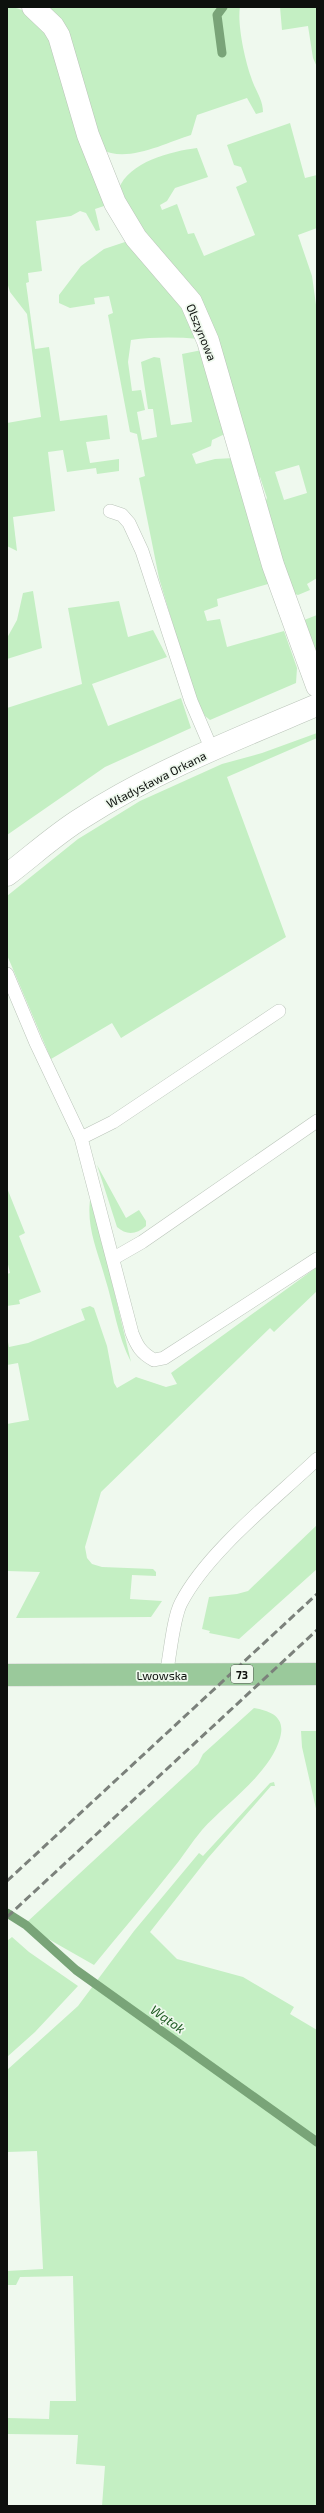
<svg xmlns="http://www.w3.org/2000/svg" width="324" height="2513" font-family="'Exo 2',sans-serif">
<rect width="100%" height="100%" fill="#eff9ee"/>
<!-- green -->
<path fill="#c4efc3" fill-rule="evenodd" d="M 7,7 C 24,7 34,17 45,29 L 107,205 L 95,209 L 100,230 L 96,231 L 86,213 L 80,211 L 71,216 L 36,221 L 42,271 L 28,273 L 29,282 L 26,283 L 35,349 L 49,347 L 60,421 L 107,415 L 110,439 L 86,442 L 90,463 L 119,459 L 119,471 L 97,474 L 96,468 L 67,472 L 63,450 L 48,452 L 55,511 L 13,517 L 17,551 L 7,546 L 7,423 L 41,417 L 27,314 L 10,292 L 7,282 Z
M 47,7 L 240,7 C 237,24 245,60 251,77 C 254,88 263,99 263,112 L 256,114 L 247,98 L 197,115 L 191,135 C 165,143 126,164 101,149 Z
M 280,7 L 317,7 L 317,67 L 313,58 L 308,26 L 282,30 Z
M 290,123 L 305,178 L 317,175 L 317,228 L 298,235 L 312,276 L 317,312 L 317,578 L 307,584 L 310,590 L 298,595 L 288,592 L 262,508 L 267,498 L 260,477 L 254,478 L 223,361 L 119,189 C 128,162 172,151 197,148 L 208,177 L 175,188 L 167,201 L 160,205 L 162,210 L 177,204 L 188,234 L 194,233 L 204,256 L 255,235 L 236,187 L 247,182 L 241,167 L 234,165 L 227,145 ZM 299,465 L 307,493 L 284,500 L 275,472 Z
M 128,241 L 186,313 L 199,339 C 176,337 153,337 131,340 L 128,362 L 132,391 L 141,390 L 145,410 L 137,412 L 142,440 L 157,437 L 153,409 L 148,409 L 141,362 L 154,357 L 160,358 L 171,425 L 192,422 L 182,354 L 202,350 L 227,433 L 212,440 L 211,446 L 192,454 L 196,464 L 215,459 L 234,458 L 269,581 L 268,584 L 217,599 L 218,606 L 204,611 L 207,621 L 220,619 L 227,647 L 284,631 L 297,668 L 296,683 L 210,720 L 205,716 L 195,698 L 159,578 L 139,478 L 145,476 L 137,434 L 130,432 L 108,315 L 113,313 L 109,296 L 94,298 L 95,304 L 70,308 L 59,303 L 59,295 L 81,266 L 104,249 Z
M 33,591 L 42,648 L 7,659 L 7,638 L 17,620 L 23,593 Z
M 119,601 L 128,637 L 153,630 L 167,657 L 92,684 L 108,726 L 181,698 L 191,728 L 105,767 L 7,835 L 7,708 L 82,684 L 68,608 Z
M 317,615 L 317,658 L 299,622 Z
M 317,733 L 317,738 L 227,777 L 286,937 L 121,1038 L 112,1023 L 51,1059 L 7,955 L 7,896 L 78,839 L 140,801 L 222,764 L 262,753 Z
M 97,1165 L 126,1218 L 139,1210 L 146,1221 L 146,1226 C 136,1235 126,1235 117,1227 Z
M 7,1188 L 25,1233 L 19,1236 L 41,1292 L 19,1300 L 20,1304 L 7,1306 L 7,1274 L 10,1273 L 7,1260 Z
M 91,1194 L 131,1362 C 117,1335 114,1306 105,1278 C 97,1249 85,1225 91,1194 Z
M 317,1267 L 317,1291 L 274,1332 L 270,1328 L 101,1492 L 85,1547 L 87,1558 L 92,1564 L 102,1567 L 153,1569 L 156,1572 L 156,1576 L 132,1575 L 130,1599 L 162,1601 L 151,1617 L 16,1618 L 40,1572 L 7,1571 L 7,1424 L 29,1420 L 18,1363 L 7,1365 L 7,1337 L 9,1347 L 28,1343 L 85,1320 L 81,1309 L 90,1306 L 94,1308 L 107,1346 L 114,1383 L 117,1388 L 136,1377 L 166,1387 L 177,1384 L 171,1373 Z
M 317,1525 L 317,1569 L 239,1639 L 209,1633 L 210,1631 L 202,1629 L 209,1597 L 237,1594 L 248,1591 Z
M 254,1708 C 271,1711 286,1717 280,1738 C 270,1774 226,1803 202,1830 C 191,1843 182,1858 171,1871 C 146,1903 119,1934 94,1965 L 43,1936 L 26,1923 L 198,1764 L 203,1754 Z
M 301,1731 L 317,1731 L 317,1813 L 302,1747 Z
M 274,1782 L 275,1786 L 271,1786 L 208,1858 L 150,1932 L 177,1959 L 243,1977 L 294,2007 L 290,2014 L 317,2030 L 317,2506 L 102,2506 L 105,2466 L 76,2464 L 78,2435 L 7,2434 L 7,2418 L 49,2419 L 50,2401 L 76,2401 L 73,2276 L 20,2277 L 16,2285 L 7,2285 L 7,2271 L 43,2269 L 37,2151 L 7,2152 L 7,2070 L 78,2006 L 134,1931 L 199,1853 L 203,1856 L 270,1783 Z
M 12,1937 L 29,1952 L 78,1986 L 35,2032 L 7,2057 L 7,1941 Z"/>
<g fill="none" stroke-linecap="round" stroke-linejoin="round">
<!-- stream -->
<path stroke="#79a478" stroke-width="9" d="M 222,53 L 217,15 L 223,7
M 7,1913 L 26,1925 L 76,1970 L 317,2142"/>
<defs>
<path id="service" d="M 110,511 L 122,515 L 129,523 L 142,551 L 191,701 L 212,750
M 7,974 L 36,1043 L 81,1138 L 132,1333 C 137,1346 141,1353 154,1360 L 164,1358 L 317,1259
M 81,1138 L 113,1122 L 279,1011
M 114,1258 L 142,1242 L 317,1121
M 166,1675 C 170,1656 173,1618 181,1603 C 207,1552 275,1499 317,1459"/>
<path id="minor" d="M 33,7 L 53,26 L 59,36 L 88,135 L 115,203 L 136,238 L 191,302 L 208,341 L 273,565 L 317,686"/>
<path id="tertiary" d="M 7,875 C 32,856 56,834 82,818 C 155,771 237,739 317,705"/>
<path id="primary" d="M 7,1675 L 317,1674"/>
</defs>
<!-- service casing -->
<use href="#service" stroke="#bbc5ba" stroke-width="14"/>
<!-- minor casing -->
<use href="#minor" stroke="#bbc5ba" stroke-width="23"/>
<!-- tertiary casing -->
<use href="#tertiary" stroke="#bbc5ba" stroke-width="23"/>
<!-- primary casing -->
<use href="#primary" stroke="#d3d4d3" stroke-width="23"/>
<!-- service -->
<use href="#service" stroke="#fff" stroke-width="13"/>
<!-- minor -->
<use href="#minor" stroke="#fff" stroke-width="22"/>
<!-- tertiary -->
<use href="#tertiary" stroke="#fff" stroke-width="22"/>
<!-- primary -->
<use href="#primary" stroke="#9ac99b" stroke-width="22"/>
<!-- rail -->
<path stroke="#7b817b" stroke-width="3" stroke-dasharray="8 4" stroke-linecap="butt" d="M 7,1881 L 317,1594
M 7,1917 L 317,1630"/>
</g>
<g text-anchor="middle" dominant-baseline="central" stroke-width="3.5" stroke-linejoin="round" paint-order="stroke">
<!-- shield labels -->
<rect fill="#eff9ee" stroke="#515650" stroke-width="1" x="231" y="1665" width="22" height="18" rx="3"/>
<g font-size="11" font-weight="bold" fill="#0d100d">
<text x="242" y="1674">73</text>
</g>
<!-- street labels -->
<g font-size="12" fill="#0d100d" stroke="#eff9ee">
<text transform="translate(202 332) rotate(68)">Olszynowa</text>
<text transform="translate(156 779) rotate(-27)">Władysława Orkana</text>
<text x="162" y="1675">Lwowska</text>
</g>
<!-- water labels -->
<g font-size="13" font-style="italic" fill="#1f5b23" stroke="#eff9ee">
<text transform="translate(168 2019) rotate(35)">Wątok</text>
</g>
</g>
<!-- border -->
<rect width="324" height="2513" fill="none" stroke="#0d100d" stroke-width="16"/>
</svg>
